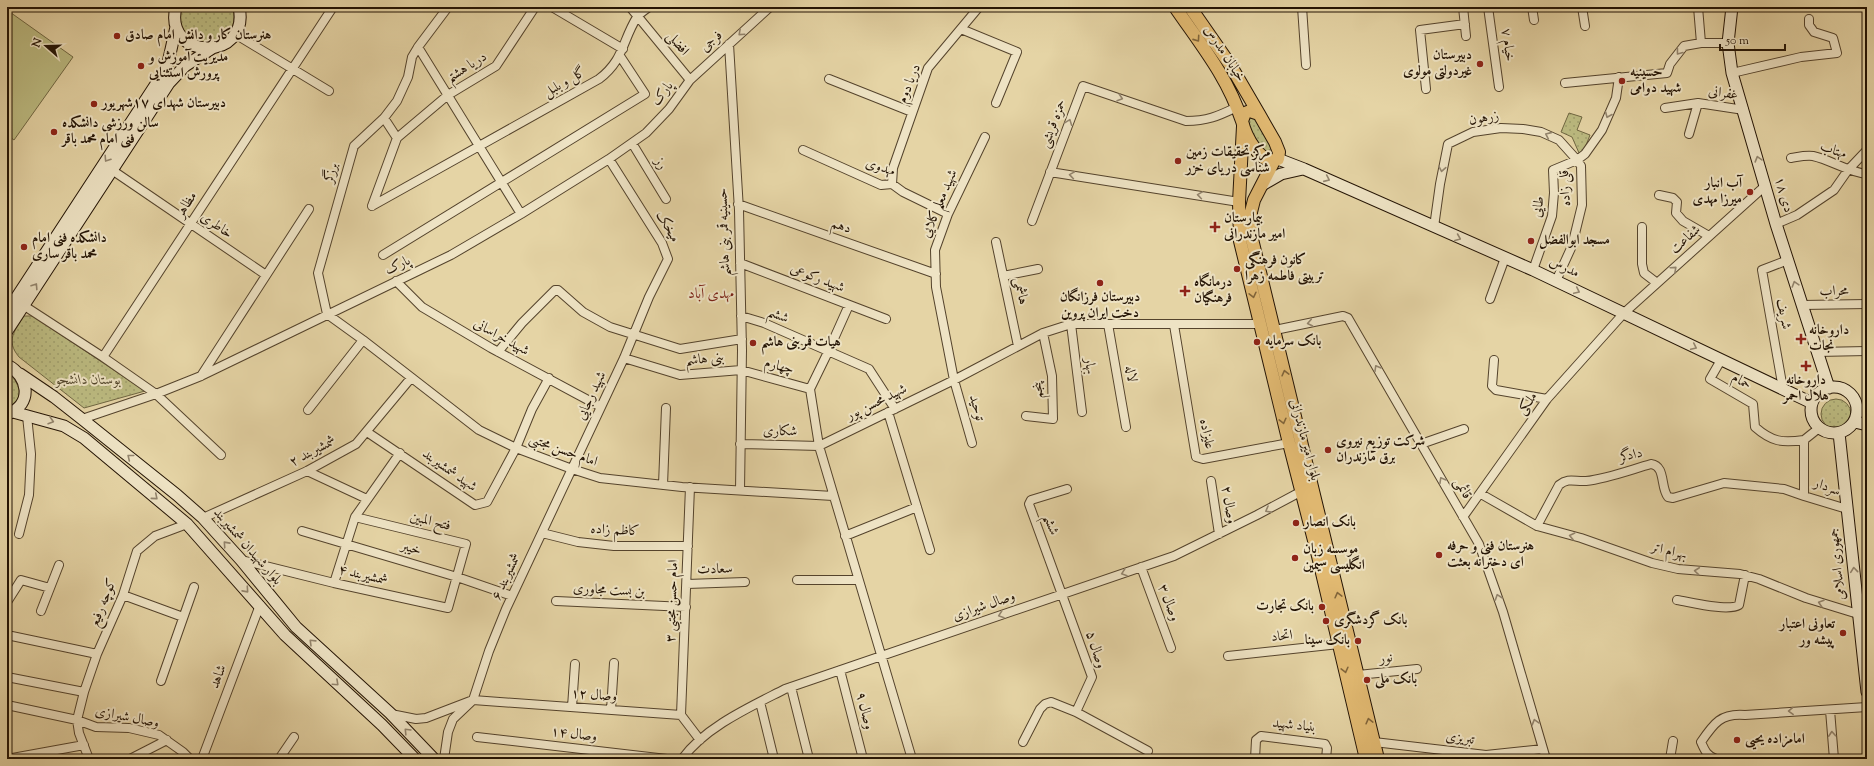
<svg xmlns="http://www.w3.org/2000/svg" width="1874" height="766" font-family="'Sorts Mill Goudy',Amiri,serif">
<defs>
<pattern id="grass-dots" width="8" height="8" patternUnits="userSpaceOnUse"><rect width="8" height="8" fill="#bcbb81"/><path d="M2 2h.1M6 6h.1" fill="none" stroke="#a1a06e" stroke-width="1.8" stroke-linecap="round"/></pattern>
</defs>
<rect width="100%" height="100%" fill="#e5d4a5"/>
<filter id="stains"><feTurbulence type="fractalNoise" baseFrequency=".005" numOctaves="4"/><feColorMatrix values="0 0 0 0 .2 0 0 0 0 .09 0 0 0 0 .02 0 0 0 .5 -.17"/></filter>
<radialGradient id="worn" r=".72"><stop offset=".6" stop-color="#630" stop-opacity="0"/><stop offset="1" stop-color="#630" stop-opacity=".3"/></radialGradient>
<!-- grass -->
<path fill="url(#grass-dots)" stroke="#706742" d="M 181,7 L 233,7 C 244,55 170,54 181,7 Z
M 1252,112 L 1273,148 L 1271,150 L 1265,151 L 1262,149 L 1247,124 L 1247,117 Z
M 1569,113 L 1582,117 L 1577,130 L 1590,135 L 1583,153 L 1579,153 L 1572,137 L 1561,132 Z
M 24,316 L 33,316 L 145,391 L 84,408 L 19,357 C 5,340 15,331 24,316 Z
M 7,372 C 20,382 26,400 7,408 Z
M1821 414a15 15 0 1 1 30 0a15 15 0 1 1-30 0Z"/>
<!-- garden -->
<path fill="#bcbb81" stroke="#706742" d="M 7,10 L 73,57 L 14,140 L 7,135 Z"/>
<g fill="none" stroke-linecap="round" stroke-linejoin="round">
<defs>
<path id="minor" d="M 448,7 L 418,47 L 412,57 L 408,77 L 397,101 L 384,118 L 354,146 L 318,273 L 327,314 L 363,340 L 479,430 L 516,448 L 572,469 L 600,478 L 682,487 L 833,496
M 552,7 L 623,49
M 630,7 L 690,80
M 1302,7 L 1306,65
M 1463,7 L 1466,36
M 1488,7 L 1499,87
M 1532,7 L 1534,20
M 1582,7 L 1585,26
M 1698,7 L 1701,43
M 961,29 L 1017,52 L 996,103
M 235,34 L 329,91
M 729,44 L 739,210 L 742,350 L 740,490
M 418,47 L 521,214
M 1732,73 L 1801,57 L 1837,53 L 1833,38 L 1814,32 L 1809,25 L 1809,19
M 829,79 L 912,112
M 1565,83 L 1667,73 L 1670,64 L 1684,46 L 1701,43 L 1728,43
M 1426,89 L 1420,30 L 1465,24
M 1698,103 L 1744,110
M 1665,108 L 1698,103 L 1689,134
M 384,118 L 397,138
M 397,138 L 448,95 L 496,66 L 535,7
M 632,143 L 666,199
M 803,150 L 881,185 L 892,184 L 903,192 L 948,214
M 1791,158 C 1798,157 1805,155 1813,156 C 1831,160 1848,172 1867,174
M 112,170 L 266,275
M 1050,172 L 1239,202
M 892,184 L 893,168 L 928,68 L 979,7
M 1659,195 L 1673,198 L 1677,202 L 1676,213 L 1683,221 L 1709,236
M 738,204 L 936,274
M 372,206 L 599,79 C 624,60 622,41 637,17 C 640,13 645,10 649,7
M 372,206 L 397,138
M 1032,221 L 1083,86 L 1186,121 C 1208,121 1218,116 1237,107
M 1776,224 L 1797,215 L 1834,190 L 1848,170 L 1867,150
M 1434,227 L 1440,184 L 1448,144 L 1473,132 L 1501,128 L 1523,129 L 1541,132 L 1559,140 L 1577,160 L 1581,166 L 1582,205 L 1572,246 L 1556,281
M 1642,227 L 1642,264 L 1644,273 L 1657,283
M 996,242 L 1018,346
M 383,255 L 645,94 L 620,56
M 740,263 L 886,319
M 1533,270 L 1552,216 L 1554,193 L 1553,170 L 1577,160 L 1585,154 L 1602,130 L 1616,98 L 1619,77
M 1003,276 L 1038,269
M 396,281 L 422,307 L 491,348 L 601,407
M 1490,299 L 1505,258
M 23,305 L 103,357 L 156,394 L 221,455
M 1802,305 L 1867,304
M 741,316 L 764,323 L 869,369 L 895,409
M 1071,324 L 1082,412
M 1108,324 L 1126,427
M 1174,325 L 1196,457 L 1203,459 L 1289,443
M 1275,330 L 1343,316 L 1348,318 L 1479,544 L 1503,612 L 1546,759
M 498,352 L 522,323 L 555,290 L 558,290 L 583,312 L 610,327 L 680,349 L 742,339
M 1817,352 L 1867,351
M 103,357 L 333,7
M 624,358 L 680,375 L 741,370 L 810,389
M 1494,360 L 1492,386 L 1496,390 L 1547,399
M 1721,360 L 1710,379 L 1753,404 L 1755,427 C 1772,442 1782,443 1804,440
M 201,376 L 309,209
M 1783,389 L 1762,270 L 1788,260
M 308,410 L 363,340
M 888,412 L 930,550
M 1026,416 L 1053,419 L 1052,376 L 1043,333
M 82,419 L 156,394 L 201,376 L 451,255 L 521,214 L 609,159 L 646,133 L 669,109 L 690,80 L 770,7
M 367,432 L 475,505 L 487,502 L 516,448 L 532,409 L 549,378
M 1804,440 L 1804,496 L 1847,509
M 1804,440 L 1819,428
M 972,443 L 954,380 L 936,287 L 935,250 L 948,214 L 985,137
M 740,444 L 819,446 L 810,389 L 828,352 L 849,305
M 1421,444 L 1464,429
M 307,471 L 367,499
M 1211,481 L 1219,534
M 663,485 L 666,408
M 1067,489 L 1031,500 L 1029,504 L 1092,677 L 1076,712
M 1481,494 L 1537,526 L 1581,538 L 1652,563 L 1678,569 L 1740,574 L 1759,579 L 1806,598 L 1858,614
M 1463,517 L 1547,399 L 1624,313 L 1765,186
M 203,518 L 307,471 L 356,444 L 411,378
M 1537,526 L 1559,485 C 1569,477 1575,482 1586,481 C 1606,479 1630,470 1651,464 C 1666,466 1660,487 1668,497 L 1673,498 L 1724,483 L 1784,489 L 1804,496
M 302,531 L 457,577 L 512,596
M 542,533 L 578,542 L 614,546 L 688,546
M 19,534 L 29,495 L 31,454 L 27,416
M 845,536 L 917,507
M 241,560 L 334,583 L 448,608 L 466,544 L 355,517
M 1141,567 L 1171,648
M 797,580 L 858,580
M 334,583 L 355,517 L 400,453
M 687,584 L 745,582
M 123,595 L 183,617
M 1677,600 C 1690,602 1728,612 1739,605 L 1745,575
M 556,601 L 686,607
M 7,602 L 21,580 L 50,588
M 41,611 L 59,565
M 7,635 L 97,654
M 1228,656 L 1339,644
M 840,670 L 863,759
M 1358,675 L 1417,669
M 7,677 L 84,692
M 161,681 L 194,587
M 791,687 L 809,759
M 760,702 L 774,759
M 7,705 L 77,720 L 96,727 L 129,728 L 159,735 L 183,752 L 190,759
M 572,707 L 575,664
M 611,710 L 614,663
M 1830,710 L 1834,759
M 391,714 L 416,719 L 426,718 L 473,700 L 681,715 L 700,740
M 681,715 L 690,487
M 477,737 L 667,759
M 1023,742 L 1040,709 L 1045,704 L 1051,702 L 1076,712 L 1148,751
M 1374,742 L 1486,755 L 1543,749
M 7,759 L 84,745
M 89,759 L 79,733 L 77,720 L 84,692 L 97,654 L 123,595 L 137,551 L 155,536 L 187,524
M 130,759 L 167,740
M 202,759 L 260,605
M 279,759 L 294,737
M 444,759 L 448,732 L 453,719 L 473,700 L 489,651 L 506,609 L 624,358 L 649,297 L 668,259 L 662,243 L 609,159
M 682,759 C 705,727 750,707 785,689 L 1174,556 L 1257,515 L 1302,491
M 912,759 L 819,446 L 954,380 L 1043,333 L 1071,324 L 1260,324
M 1255,759 L 1256,740 L 1261,736 L 1325,744 L 1327,748 L 1326,759
M 1670,759 L 1673,741
M 1716,759 C 1707,756 1705,751 1701,742 C 1714,723 1721,713 1745,715 L 1867,707"/>
<path id="secondary" d="M 176,7 C 163,61 251,62 239,7
M 1732,7 L 1728,43 L 1732,73 L 1776,224 L 1829,388
M 1278,159 L 1304,169 L 1533,270 L 1812,403
M 1262,185 L 1281,174 L 1303,169
M 7,312 L 160,78 L 168,63 L 176,27
M 7,331 L 169,83 L 185,66 L 211,49
M 7,365 C 29,376 33,404 8,414
M 20,374 L 54,397 L 82,419 L 177,495 L 203,518 L 241,560 L 296,627 L 390,713 L 434,759
M1811 410a23 23 0 1 1 46 0a23 23 0 1 1-46 0Z
M 13,412 L 64,426 L 84,438 L 187,524 L 285,635 L 382,725 L 415,759
M 1855,422 L 1867,425
M 1839,433 L 1867,692"/>
<path id="primary" d="M 1175,7 C 1201,45 1227,76 1242,121
M 1190,7 L 1231,66 L 1259,114
M 1250,111 L 1259,114 L 1275,142 L 1279,152 L 1278,159 C 1260,167 1245,134 1242,121 L 1245,113 Z
M 1243,126 L 1239,202 L 1240,241 L 1289,443 L 1318,556 L 1366,759
M 1274,161 L 1254,200 L 1251,212 L 1251,235 L 1378,759"/>
</defs>
<!-- minor casing -->
<use href="#minor" stroke="#54432c" stroke-width="10"/>
<!-- secondary casing -->
<use href="#secondary" stroke="#231304" stroke-width="13"/>
<!-- primary casing -->
<use href="#primary" stroke="#231304" stroke-width="14"/>
<!-- minor -->
<use href="#minor" stroke="#eee3c4" stroke-width="8"/>
<!-- secondary -->
<use href="#secondary" stroke="#eee3c4" stroke-width="11"/>
<!-- primary -->
<use href="#primary" stroke="#e2ba72" stroke-width="12"/>
</g>
<!-- one-way arrows -->
<defs><path id="oneway-chevron" d="M-2-3.5L2.5 0L-2 3.5" fill="none" stroke-width="1.6" stroke-linecap="round" stroke-linejoin="round"/></defs>
<g stroke="#93856e">
<use href="#oneway-chevron" transform="translate(741 33) rotate(138)"/>
<use href="#oneway-chevron" transform="translate(1679 52) rotate(127)"/>
<use href="#oneway-chevron" transform="translate(1120 98) rotate(18)"/>
<use href="#oneway-chevron" transform="translate(1608 115) rotate(113)"/>
<use href="#oneway-chevron" transform="translate(1069 122) rotate(-69)"/>
<use href="#oneway-chevron" transform="translate(1548 135) rotate(-156)"/>
<use href="#oneway-chevron" transform="translate(107 159) rotate(123)"/>
<use href="#oneway-chevron" transform="translate(1758 159) rotate(-106)"/>
<use href="#oneway-chevron" transform="translate(1442 169) rotate(100)"/>
<use href="#oneway-chevron" transform="translate(1072 175) rotate(-171)"/>
<use href="#oneway-chevron" transform="translate(1327 179) rotate(24)"/>
<use href="#oneway-chevron" transform="translate(1200 195) rotate(-171)"/>
<use href="#oneway-chevron" transform="translate(1458 238) rotate(23)"/>
<use href="#oneway-chevron" transform="translate(1674 269) rotate(-42)"/>
<use href="#oneway-chevron" transform="translate(1795 284) rotate(-107)"/>
<use href="#oneway-chevron" transform="translate(35 286) rotate(-57)"/>
<use href="#oneway-chevron" transform="translate(1577 291) rotate(25)"/>
<use href="#oneway-chevron" transform="translate(1310 323) rotate(169)"/>
<use href="#oneway-chevron" transform="translate(1694 347) rotate(25)"/>
<use href="#oneway-chevron" transform="translate(1377 368) rotate(-120)"/>
<use href="#oneway-chevron" transform="translate(51 421) rotate(17)"/>
<use href="#oneway-chevron" transform="translate(130 457) rotate(-141)"/>
<use href="#oneway-chevron" transform="translate(1442 480) rotate(-120)"/>
<use href="#oneway-chevron" transform="translate(155 497) rotate(40)"/>
<use href="#oneway-chevron" transform="translate(1268 510) rotate(151)"/>
<use href="#oneway-chevron" transform="translate(1572 536) rotate(-167)"/>
<use href="#oneway-chevron" transform="translate(226 544) rotate(-132)"/>
<use href="#oneway-chevron" transform="translate(1854 570) rotate(-96)"/>
<use href="#oneway-chevron" transform="translate(1697 571) rotate(-174)"/>
<use href="#oneway-chevron" transform="translate(1124 573) rotate(161)"/>
<use href="#oneway-chevron" transform="translate(246 590) rotate(48)"/>
<use href="#oneway-chevron" transform="translate(1498 597) rotate(-109)"/>
<use href="#oneway-chevron" transform="translate(1821 603) rotate(-163)"/>
<use href="#oneway-chevron" transform="translate(1001 615) rotate(161)"/>
<use href="#oneway-chevron" transform="translate(312 642) rotate(-136)"/>
<use href="#oneway-chevron" transform="translate(336 683) rotate(43)"/>
<use href="#oneway-chevron" transform="translate(1791 711) rotate(178)"/>
<use href="#oneway-chevron" transform="translate(1535 722) rotate(-106)"/>
<use href="#oneway-chevron" transform="translate(407 731) rotate(-134)"/>
<use href="#oneway-chevron" transform="translate(1832 734) rotate(-94)"/>
</g>
<g stroke="#82663b">
<use href="#oneway-chevron" transform="translate(1197 39) rotate(55)"/>
<use href="#oneway-chevron" transform="translate(1253 295) rotate(77)"/>
<use href="#oneway-chevron" transform="translate(1285 373) rotate(-104)"/>
<use href="#oneway-chevron" transform="translate(1283 421) rotate(76)"/>
<use href="#oneway-chevron" transform="translate(1338 595) rotate(-104)"/>
<use href="#oneway-chevron" transform="translate(1345 670) rotate(76)"/>
<use href="#oneway-chevron" transform="translate(1369 721) rotate(-104)"/>
</g>
<!-- markers -->
<g fill="#8f2418" stroke="#eee3c4" stroke-width="1.5">
<circle cx="117" cy="36" r="4"/>
<circle cx="1480" cy="64" r="4"/>
<circle cx="141" cy="66" r="4"/>
<circle cx="1622" cy="81" r="4"/>
<circle cx="94" cy="104" r="4"/>
<circle cx="54" cy="132" r="4"/>
<circle cx="1178" cy="161" r="4"/>
<circle cx="1750" cy="192" r="4"/>
<path d="M1213 221h4v4h4v4h-4v4h-4v-4h-4v-4h4z"/>
<circle cx="1531" cy="241" r="4"/>
<circle cx="24" cy="247" r="4"/>
<circle cx="1237" cy="269" r="4"/>
<circle cx="1100" cy="283" r="4"/>
<path d="M1183 285h4v4h4v4h-4v4h-4v-4h-4v-4h4z"/>
<path d="M1799 333h4v4h4v4h-4v4h-4v-4h-4v-4h4z"/>
<circle cx="1257" cy="342" r="4"/>
<circle cx="753" cy="343" r="4"/>
<path d="M1804 360h4v4h4v4h-4v4h-4v-4h-4v-4h4z"/>
<circle cx="1328" cy="450" r="4"/>
<circle cx="1296" cy="523" r="4"/>
<circle cx="1439" cy="555" r="4"/>
<circle cx="1295" cy="558" r="4"/>
<circle cx="1322" cy="607" r="4"/>
<circle cx="1326" cy="621" r="4"/>
<circle cx="1843" cy="633" r="4"/>
<circle cx="1358" cy="641" r="4"/>
<circle cx="1367" cy="680" r="4"/>
<circle cx="1737" cy="740" r="4"/>
</g>
<g text-anchor="middle" dominant-baseline="central" stroke-width="4" stroke-linejoin="round" paint-order="stroke">
<!-- poi labels -->
<g font-size="14" font-weight="bold" fill="#231304" stroke="#eee3c4" text-anchor="start">
<text x="125" y="36">هنرستان کار و دانش امام صادق</text>
<text x="1472" y="56" text-anchor="end">دبیرستان<tspan x="1472" dy="16">غیردولتی مولوی</tspan></text>
<text x="149" y="58">مدیریت آموزش و<tspan x="149" dy="16">پرورش استثنایی</tspan></text>
<text x="1630" y="73">حسینیه<tspan x="1630" dy="16">شهید دوامی</tspan></text>
<text x="102" y="104">دبیرستان شهدای ۱۷شهریور</text>
<text x="62" y="124">سالن ورزشی دانشکده<tspan x="62" dy="16">فنی امام محمد باقر</tspan></text>
<text x="1186" y="153">مرکز تحقیقات زمین<tspan x="1186" dy="16">شناسی دریای خزر</tspan></text>
<text x="1742" y="184" text-anchor="end">آب انبار<tspan x="1742" dy="16">میرزا مهدی</tspan></text>
<text x="1224" y="219">بیمارستان<tspan x="1224" dy="16">امیر مازندرانی</tspan></text>
<text x="32" y="239">دانشکده فنی امام<tspan x="32" dy="16">محمد باقر ساری</tspan></text>
<text x="1539" y="241">مسجد ابوالفضل</text>
<text x="1245" y="261">کانون فرهنگی<tspan x="1245" dy="16">تربیتی فاطمه زهرا</tspan></text>
<text x="1194" y="283">درمانگاه<tspan x="1194" dy="16">فرهنگیان</tspan></text>
<text x="1100" y="298" text-anchor="middle">دبیرستان فرزانگان<tspan x="1100" dy="16">دخت ایران پروین</tspan></text>
<text x="1809" y="331">داروخانه<tspan x="1809" dy="16">نجات</tspan></text>
<text x="1265" y="342">بانک سرمایه</text>
<text x="761" y="343">هیات قمربنی هاشم</text>
<text x="1806" y="381" text-anchor="middle">داروخانه<tspan x="1806" dy="16">هلال احمر</tspan></text>
<text x="1336" y="442">شرکت توزیع نیروی<tspan x="1336" dy="16">برق مازندران</tspan></text>
<text x="1304" y="523">بانک انصار</text>
<text x="1447" y="547">هنرستان فنی و حرفه<tspan x="1447" dy="16">ای دخترانه بعثت</tspan></text>
<text x="1303" y="550">موسسه زبان<tspan x="1303" dy="16">انگلیسی سیمین</tspan></text>
<text x="1314" y="607" text-anchor="end">بانک تجارت</text>
<text x="1334" y="621">بانک گردشگری</text>
<text x="1835" y="625" text-anchor="end">تعاونی اعتبار<tspan x="1835" dy="16">پیشه ور</tspan></text>
<text x="1350" y="641" text-anchor="end">بانک سینا</text>
<text x="1375" y="680">بانک ملی</text>
<text x="1745" y="740">امامزاده یحیی</text>
</g>
<!-- street labels -->
<g font-size="14" fill="#231304" stroke="#eee3c4">
<text transform="translate(712 42) rotate(-42)">فرجی</text>
<text transform="translate(677 44) rotate(50)">افضلی</text>
<text transform="translate(1507 45) rotate(83)">خیام ۷</text>
<text transform="translate(1224 54) rotate(57)">خیابان مدرس</text>
<text transform="translate(467 68) rotate(-32)">دریا هشتم</text>
<text transform="translate(565 83) rotate(-30)">گل و بلبل</text>
<text transform="translate(910 84) rotate(-68)">دریا دوم</text>
<text transform="translate(663 94) rotate(-52)">پارک</text>
<text transform="translate(1723 94) rotate(8)">غفرانی</text>
<text transform="translate(1484 119) rotate(-10)">زرهون</text>
<text transform="translate(1054 124) rotate(-69)">حمزه قریشی</text>
<text transform="translate(1833 151) rotate(19)">مهتاب</text>
<text transform="translate(660 164) rotate(59)">رز</text>
<text transform="translate(880 168) rotate(18)">مهدوی</text>
<text transform="translate(332 173) rotate(-73)">برزگر</text>
<text transform="translate(1566 188) rotate(-93)">قلی زاده</text>
<text transform="translate(1783 195) rotate(74)">۱۸ دی</text>
<text transform="translate(940 204) rotate(-67)">شهید معلم کلایی</text>
<text transform="translate(187 205) rotate(-57)">مظاهر</text>
<text transform="translate(1539 207) rotate(-81)">طایی</text>
<text transform="translate(216 226) rotate(34)">خاطری</text>
<text transform="translate(667 227) rotate(60)">میخک</text>
<text transform="translate(841 227) rotate(19)">دهم</text>
<text transform="translate(725 232) rotate(-92)">حسینیه قمر بنی هاشم</text>
<text transform="translate(1686 240) rotate(-42)">شفاعت</text>
<text transform="translate(398 266) rotate(-25)">پارک</text>
<text transform="translate(1564 268) rotate(25)">مدرس</text>
<text transform="translate(817 279) rotate(21)">شهید رکوعی</text>
<text transform="translate(1020 291) rotate(78)">هاشمی</text>
<text transform="translate(1834 292) rotate(-1)">محراب</text>
<text transform="translate(1783 314) rotate(80)">شریف</text>
<text transform="translate(778 316) rotate(23)">ششم</text>
<text transform="translate(501 338) rotate(29)">شهید خراسانی</text>
<text transform="translate(705 360) rotate(-4)">بنی هاشم</text>
<text transform="translate(1089 366) rotate(82)">بهار</text>
<text transform="translate(779 367) rotate(15)">چهارم</text>
<text transform="translate(1130 374) rotate(80)">لاله</text>
<text transform="translate(1741 382) rotate(31)">حمام</text>
<text transform="translate(1039 390) rotate(-92)">پنجم</text>
<text transform="translate(592 396) rotate(-65)">شهید رجایی</text>
<text transform="translate(877 403) rotate(-26)">شهید محسن پور</text>
<text transform="translate(1528 404) rotate(-54)">ملکی</text>
<text transform="translate(976 408) rotate(74)">توحید</text>
<text transform="translate(780 432) rotate(1)">شکاری</text>
<text transform="translate(1206 434) rotate(78)">علیزاده</text>
<text transform="translate(1304 440) rotate(75)">بلوار امیر مازندرانی</text>
<text transform="translate(563 451) rotate(20)">امام حسن مجتبی</text>
<text transform="translate(313 452) rotate(-28)">شمشیربند ۲</text>
<text transform="translate(1631 456) rotate(-13)">دادگر</text>
<text transform="translate(449 471) rotate(35)">شهید شمشیربند</text>
<text transform="translate(1827 488) rotate(20)">سردار</text>
<text transform="translate(1462 489) rotate(60)">قائمی</text>
<text transform="translate(1228 505) rotate(81)">وصال ۲</text>
<text transform="translate(430 522) rotate(14)">فتح المبین</text>
<text transform="translate(1050 525) rotate(69)">ششم</text>
<text transform="translate(615 531) rotate(3)">کاظم زاده</text>
<text transform="translate(247 547) rotate(49)">بلوار شهیدان شمشیربند</text>
<text transform="translate(411 549) rotate(17)">خیبر</text>
<text transform="translate(1669 552) rotate(13)">بهرام اتر</text>
<text transform="translate(1838 564) rotate(-96)">جمهوری اسلامی</text>
<text transform="translate(715 570) rotate(-2)">سعادت</text>
<text transform="translate(363 576) rotate(13)">شمشیربند ۴</text>
<text transform="translate(507 577) rotate(-65)">شمشیربند ۶</text>
<text transform="translate(609 591) rotate(3)">بن بست مجاوری</text>
<text transform="translate(673 601) rotate(-88)">امام حسن مجتبی ۳</text>
<text transform="translate(104 603) rotate(-68)">کوچه رفیع</text>
<text transform="translate(1168 603) rotate(69)">وصال ۳</text>
<text transform="translate(984 607) rotate(-19)">وصال شیرازی</text>
<text transform="translate(1282 637) rotate(-6)">اتحاد</text>
<text transform="translate(1095 650) rotate(72)">وصال ۵</text>
<text transform="translate(1386 659) rotate(-6)">نور</text>
<text transform="translate(219 677) rotate(-69)">شاهد</text>
<text transform="translate(594 696) rotate(4)">وصال ۱۲</text>
<text transform="translate(864 711) rotate(76)">وصال ۹</text>
<text transform="translate(127 718) rotate(11)">وصال شیرازی</text>
<text transform="translate(1294 726) rotate(6)">بنیاد شهید</text>
<text transform="translate(574 735) rotate(7)">وصال ۱۴</text>
<text transform="translate(1460 739) rotate(7)">تبریزی</text>
</g>
<!-- park labels -->
<g font-size="14" font-style="italic" fill="#51452a" stroke="#eee3c4">
<text x="88" y="381">بوستان دانشجو</text>
</g>
<!-- neighbourhood labels -->
<g font-size="15" fill="#7a1f14" stroke="#eee3c4">
<text x="711" y="294">مهدی آباد</text>
</g>
</g>
<!-- margin -->
<rect width="1874" height="766" fill="none" stroke="#e5d4a5" stroke-width="24"/>
<rect x="8" y="8" width="1858" height="750" fill="none" stroke="#231304" stroke-width="2"/>
<rect x="12" y="12" width="1850" height="742" fill="none" stroke="#231304"/>
<!-- north arrow -->
<g transform="translate(46 46) rotate(290)" stroke="#eee3c4" stroke-width="3" paint-order="stroke">
<path d="M0-3L7 15L0 10L-7 15Z" fill="#231304"/>
<text y="-6" font-size="11" font-weight="bold" text-anchor="middle" fill="#231304">N</text>
</g>
<!-- scale -->
<path d="M1720 44v6h65v-6" fill="none" stroke="#231304" stroke-width="2"/>
<text x="1726" y="44" font-size="12" fill="#231304" stroke="#eee3c4" stroke-width="3" paint-order="stroke">50 m</text>
<rect width="100%" height="100%" filter="url(#stains)"/>
<rect width="100%" height="100%" fill="url(#worn)"/>
</svg>
